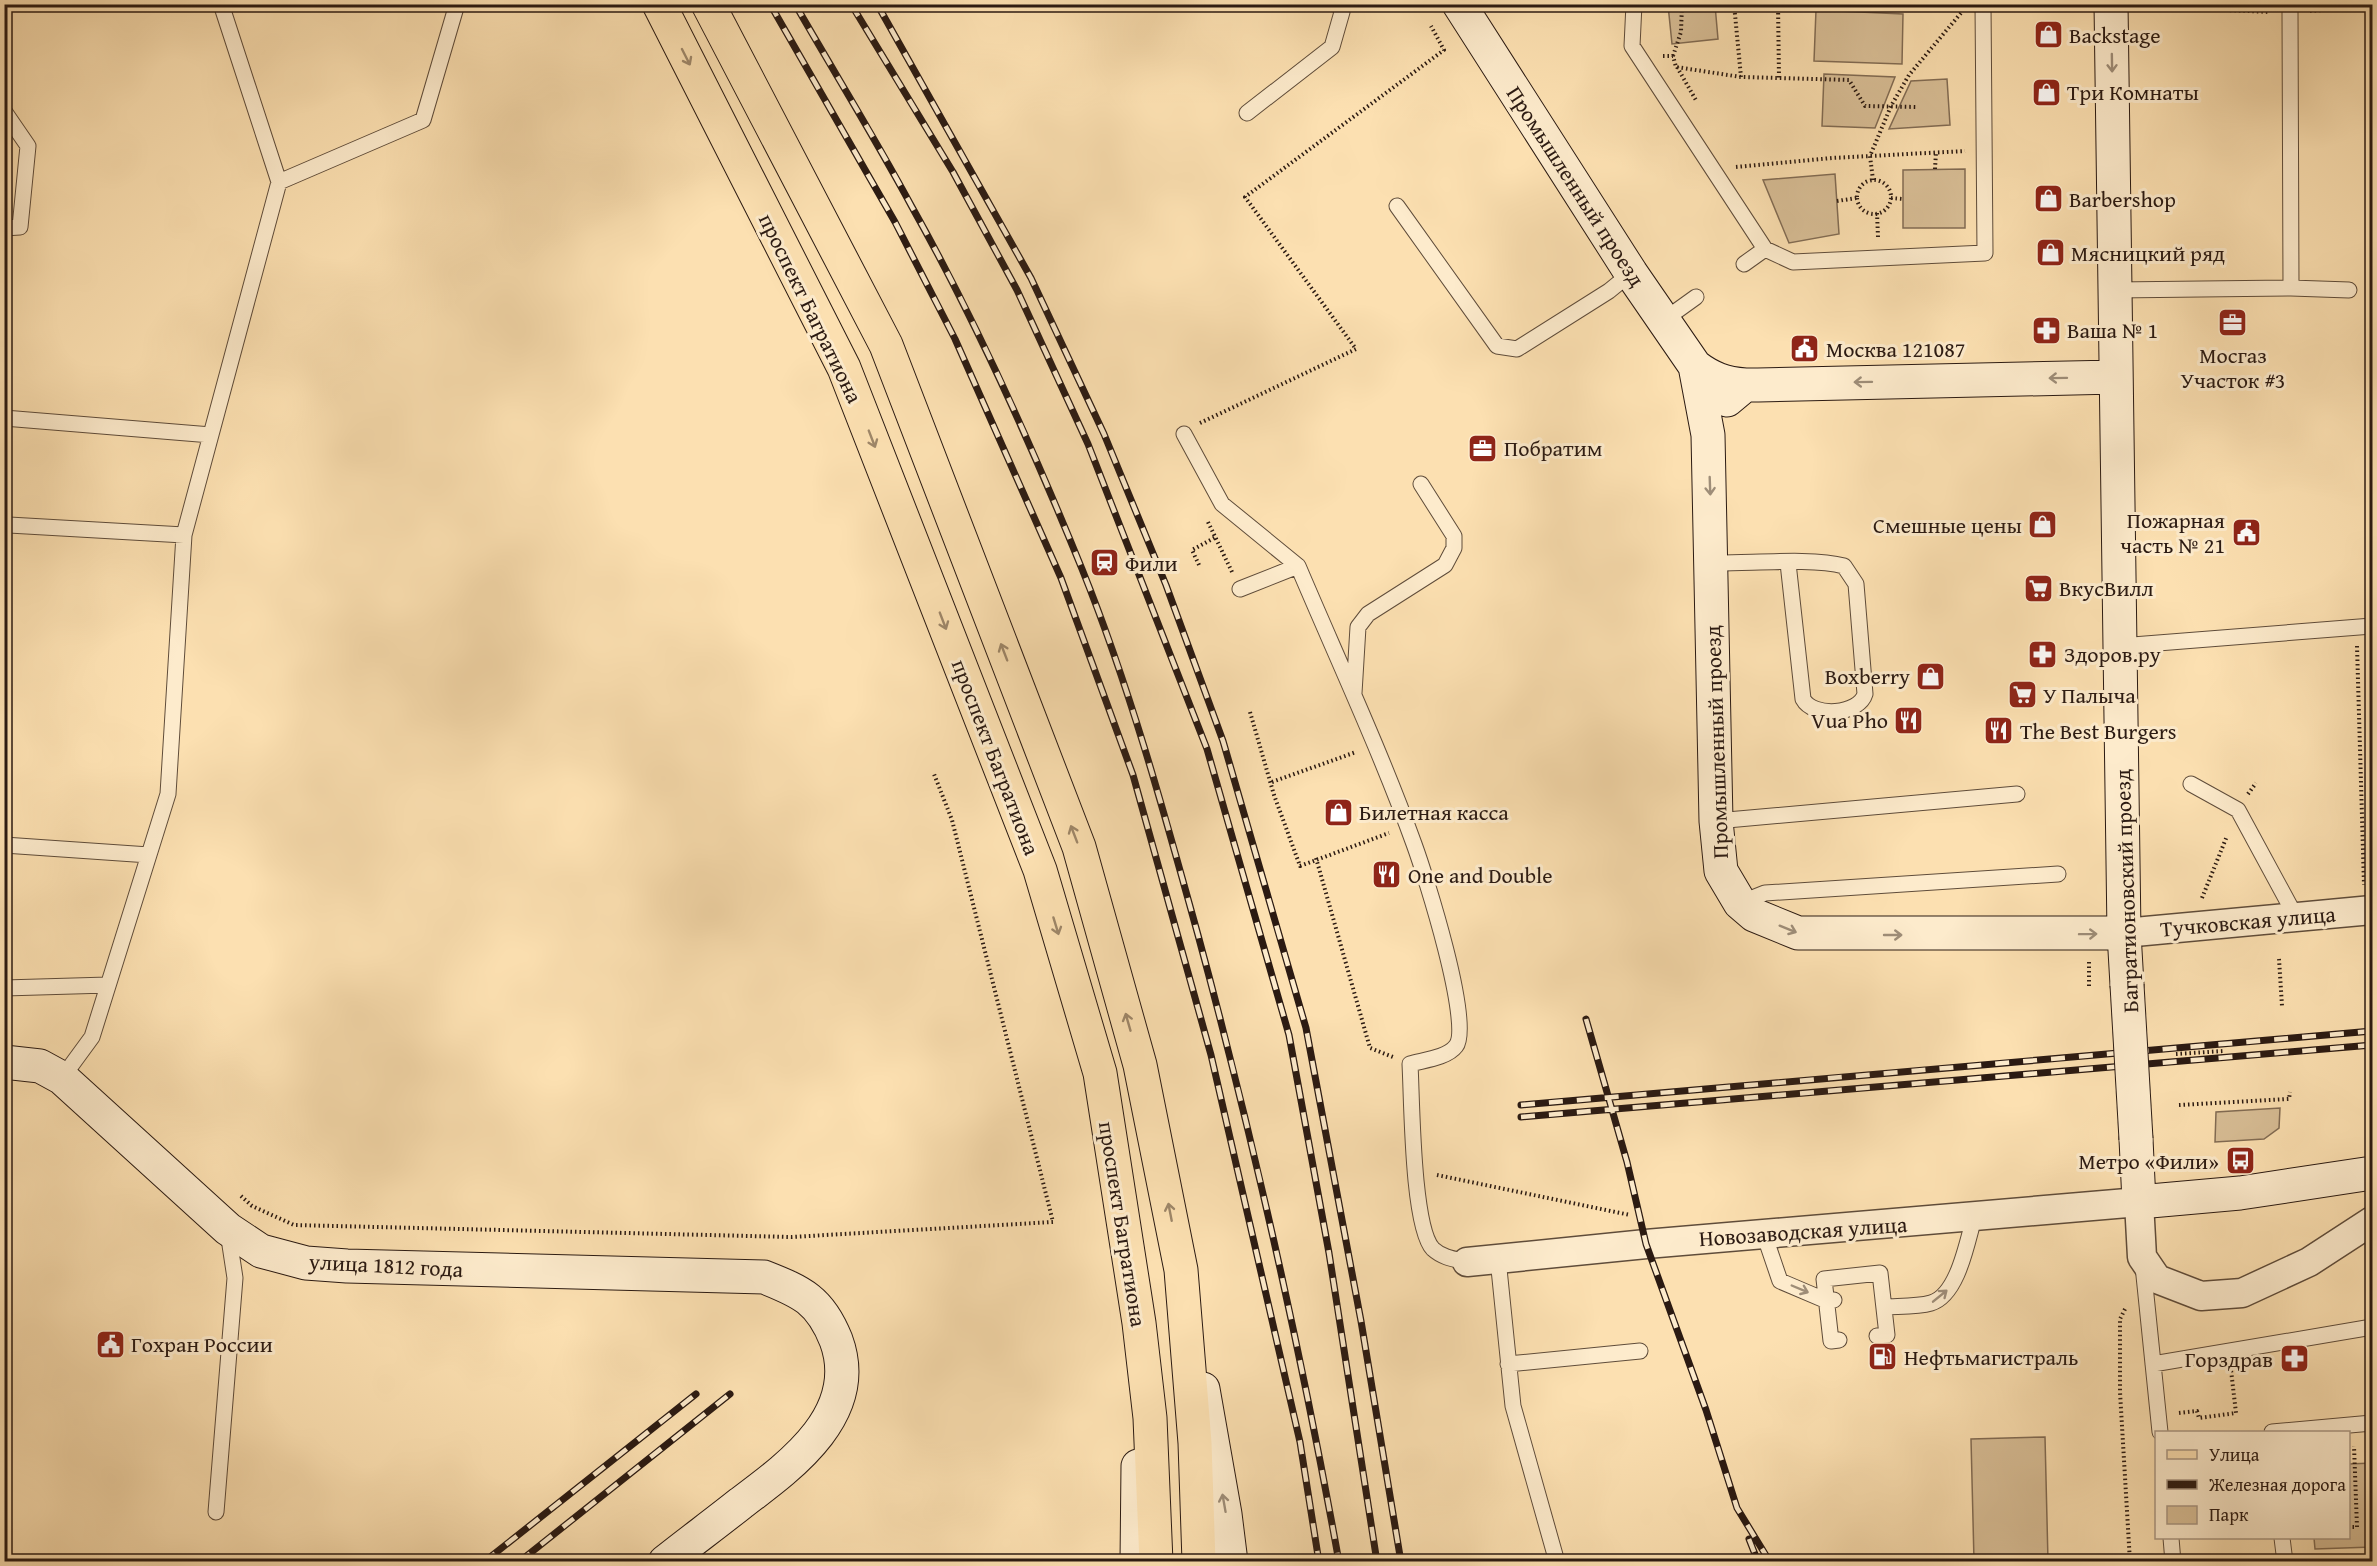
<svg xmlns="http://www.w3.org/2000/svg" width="2377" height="1566" font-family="'Gentium Book Plus',serif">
<rect width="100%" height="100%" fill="#fce0b1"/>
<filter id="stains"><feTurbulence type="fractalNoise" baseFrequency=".00333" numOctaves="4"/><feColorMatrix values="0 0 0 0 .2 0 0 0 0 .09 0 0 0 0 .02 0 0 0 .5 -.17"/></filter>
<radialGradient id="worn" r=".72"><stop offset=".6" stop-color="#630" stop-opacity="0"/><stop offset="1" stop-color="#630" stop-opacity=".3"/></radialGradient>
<!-- green -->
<path fill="#d8be96" stroke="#826c54" stroke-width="1.5" d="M 1668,5 L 1715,5 L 1718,39 L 1672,44 Z
M 1816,10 L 1903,14 L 1902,64 L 1814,61 Z
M 1824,74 L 1895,77 L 1875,128 L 1822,126 Z
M 1947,79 L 1950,125 L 1889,129 L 1911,81 Z
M 1965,169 L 1965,228 L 1903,228 L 1903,170 Z
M 1835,174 L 1839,234 L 1789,243 L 1763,180 Z
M 2280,1108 L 2279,1128 L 2264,1139 L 2215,1142 L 2216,1112 Z
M 2045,1437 L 2048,1561 L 1974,1561 L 1971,1439 Z
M 2372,1463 L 2372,1547 L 2315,1549 L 2314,1538 L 2348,1538 L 2349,1464 Z"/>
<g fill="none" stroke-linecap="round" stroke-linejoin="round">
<defs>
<path id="lane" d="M 1634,4 L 1632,46 L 1765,249 L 1793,262 L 1985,253 L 1983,4
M 2290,12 L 2291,288
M 4,111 L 28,146 L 20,227 L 4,228
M 1247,113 L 1332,47 L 1342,12 L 1338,4
M 279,182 L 423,120 L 457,4
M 1397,206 L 1497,346 L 1517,349 L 1609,291 L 1631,273
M 1744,264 L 1765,249
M 2115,290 L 2291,288 L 2349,290
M 1664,320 L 1696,297
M 4,418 L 211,435
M 1184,434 L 1222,504 L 1298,566
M 4,529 L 9,525 L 184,535
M 1711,563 C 1747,564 1811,557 1844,566 L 1856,584 L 1865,694 C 1859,715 1813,718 1803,699 L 1788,563
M 1240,589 L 1298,566 C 1337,658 1380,750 1414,844 C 1425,874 1473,1025 1456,1046 C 1447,1058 1424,1060 1410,1064 C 1412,1099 1412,1227 1433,1249 C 1443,1258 1454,1259 1467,1262
M 2120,646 L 2372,626
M 1354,693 L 1358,627 L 1368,614 L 1445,565 L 1454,548 L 1454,536 L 1421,484
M 2191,784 L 2238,810 L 2296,917
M 1716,821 L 2017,794
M 4,845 L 149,855
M 1740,903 L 1765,893 L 2058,874
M 4,988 L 108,985
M 62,1078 L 92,1037 L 168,794 L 184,535 L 279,182 L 221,4
M 1764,1234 L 1780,1281 L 1827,1301 L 1834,1300
M 1498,1259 L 1513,1406 L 1557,1562
M 2143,1266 L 2160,1432
M 1884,1307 C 1899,1306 1917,1307 1931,1303 C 1958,1295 1967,1242 1974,1218
M 1839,1340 L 1831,1341 L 1824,1279 L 1880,1273 L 1887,1335 L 1877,1336
M 1508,1364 L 1640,1351
M 2153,1364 L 2372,1327
M 2272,1432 L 2372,1423
M 216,1512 L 235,1278 L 228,1232
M 2171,1538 L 2173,1562
M 2282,1538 L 2285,1562"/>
<path id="street" d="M 2124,933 L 2372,910
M 1467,1262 L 1646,1244 L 2139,1202 L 2142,1257 L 2157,1279 L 2201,1296 L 2242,1293 L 2309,1262 L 2372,1221"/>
<path id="secondary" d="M 1459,4 L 1631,273 L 1695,366 C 1712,379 1725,383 1745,385
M 2111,4 L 2124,933 L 2127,985
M 1695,366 L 1708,435 L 1716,821 L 1721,871 L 1740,903 L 1754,915 L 1798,933 L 2124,933
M 1727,400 L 1745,385 L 1758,385 L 2116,377
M 4,1062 L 40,1066 L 62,1078 L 228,1229 L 261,1251 L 306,1263 L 347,1266 L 764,1277 C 802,1292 820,1300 836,1340 C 863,1413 792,1465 741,1503 C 716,1523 690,1542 665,1562
M 2136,1139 L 2139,1202 L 2240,1193 L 2372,1173
M 1203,1389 L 1225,1514 L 1231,1562
M 1137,1562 L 1138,1466"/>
<path id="primary" d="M 659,4 L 844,368 L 1040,870 L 1100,1073 L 1139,1323 L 1150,1418 L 1156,1562
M 708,4 L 886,345 L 1079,847 L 1140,1065 L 1181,1270 L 1195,1443 L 1199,1562"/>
</defs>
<!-- lane casing -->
<use href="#lane" stroke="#5f4c3a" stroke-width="17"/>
<!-- street casing -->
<use href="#street" stroke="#5f4c3a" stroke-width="31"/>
<!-- secondary casing -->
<use href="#secondary" stroke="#2b1a12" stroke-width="35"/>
<!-- primary casing -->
<use href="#primary" stroke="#2b1a12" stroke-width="35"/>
<!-- path -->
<path stroke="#2b1a12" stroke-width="4" stroke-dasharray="1.5 3" stroke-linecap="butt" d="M 1734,4 L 1741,77
M 1778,4 L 1779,78
M 2140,6 L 2270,12
M 2310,11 L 2372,6
M 1663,56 L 1673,56 L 1676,67 L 1741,77 L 1849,80 L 1865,106 L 1917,107
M 1673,56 L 1681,32 L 1682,4
M 1677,67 L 1697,102
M 1736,167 L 1832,158 L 1965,151
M 1935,169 L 1936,152
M 1873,180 L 1870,156 L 1891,106 L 1909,75 L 1961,13
M1857 197a17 17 0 1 1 34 0a17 17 0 1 1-34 0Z
M 1891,198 L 1903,199
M 1837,201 L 1857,198
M 1877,213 L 1878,237
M 1200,423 L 1356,349 L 1245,197 L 1444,50 L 1431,26
M 1208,522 L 1232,572
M 1199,565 L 1192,550 L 1216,537
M 2357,646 L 2364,885
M 1250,712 L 1274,795 L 1300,866 L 1389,833
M 1272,782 L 1356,752
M 2248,794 L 2256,783
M 1316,858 L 1370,1048 L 1393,1057
M 2202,898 L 2227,836
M 2279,959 L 2282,1006
M 2089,962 L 2089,987
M 2176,1054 L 2223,1051
M 2179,1105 L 2289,1099 L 2290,1092
M 1437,1175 L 1630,1215
M 241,1196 L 252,1206 L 294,1225 L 791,1237 L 1053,1222 L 952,820 L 934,774
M 2125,1309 L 2120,1319 L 2120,1392 L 2130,1562
M 2179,1413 L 2197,1411 L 2199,1418 L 2236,1413 L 2231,1370
M 2348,1527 L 2357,1527 L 2354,1446"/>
<!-- lane -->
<use href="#lane" stroke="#fdebcc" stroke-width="15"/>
<!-- street -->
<use href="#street" stroke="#fdebcc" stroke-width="28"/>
<!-- secondary -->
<use href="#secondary" stroke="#fdebcc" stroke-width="33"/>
<!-- primary -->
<use href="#primary" stroke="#fce0b1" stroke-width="33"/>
<defs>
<path id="rail" d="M 770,4 L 895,222 L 955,339 L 1061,578 L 1133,775 L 1211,1055 L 1300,1442 L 1319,1562
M 795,4 C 834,72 875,138 912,207 C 977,323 1032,446 1082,569 C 1130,688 1164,812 1198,935 C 1254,1142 1301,1351 1339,1562
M 851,4 L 953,172 L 1017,290 L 1088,444 L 1207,749 L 1289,1035 L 1329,1253 L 1377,1562
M 877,4 L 1031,278 L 1104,434 L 1166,585 L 1223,741 L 1306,1028 L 1361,1321 L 1401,1562
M 1586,1019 L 1627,1162 L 1646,1244 L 1706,1410 L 1737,1508 L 1770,1562
M 1521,1105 L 2372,1031
M 1521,1117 L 2372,1045
M 1749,1539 L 1758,1562
M 484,1562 L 696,1394
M 519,1562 L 730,1394"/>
</defs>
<!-- rail casing -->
<use href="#rail" stroke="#2b1a12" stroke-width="7"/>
<!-- rail -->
<use href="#rail" stroke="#fdebcc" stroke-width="4.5" stroke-dasharray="14" stroke-linecap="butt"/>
<defs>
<path id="secondary-bridge" d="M 2127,985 L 2136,1139"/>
</defs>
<!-- secondary-bridge casing -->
<use href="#secondary-bridge" stroke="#2b1a12" stroke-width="35" stroke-linecap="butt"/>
<!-- secondary-bridge -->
<use href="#secondary-bridge" stroke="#fdebcc" stroke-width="33"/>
</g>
<!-- one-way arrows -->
<defs><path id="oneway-shaft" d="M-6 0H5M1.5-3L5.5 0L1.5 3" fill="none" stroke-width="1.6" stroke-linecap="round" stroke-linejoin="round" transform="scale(1.5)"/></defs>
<g stroke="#9e8769">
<use href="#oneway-shaft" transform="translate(686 57) rotate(63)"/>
<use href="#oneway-shaft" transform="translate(872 439) rotate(69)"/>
<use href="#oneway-shaft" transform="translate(943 621) rotate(69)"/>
<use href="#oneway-shaft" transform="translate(1004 652) rotate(-111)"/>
<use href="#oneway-shaft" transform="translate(1074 834) rotate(-111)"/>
<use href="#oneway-shaft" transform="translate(1056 926) rotate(73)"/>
<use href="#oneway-shaft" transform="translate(1128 1022) rotate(-106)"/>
<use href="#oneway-shaft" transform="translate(1170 1212) rotate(-101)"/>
</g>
<g stroke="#9e8d78">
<use href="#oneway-shaft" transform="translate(2112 63) rotate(89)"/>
<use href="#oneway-shaft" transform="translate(2058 378) rotate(179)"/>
<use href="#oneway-shaft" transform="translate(1863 382) rotate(179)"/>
<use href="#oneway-shaft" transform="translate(1710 486) rotate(88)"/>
<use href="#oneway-shaft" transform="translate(1788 929) rotate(22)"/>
<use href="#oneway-shaft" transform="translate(2088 934) rotate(-1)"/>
<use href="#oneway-shaft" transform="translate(1893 935)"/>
<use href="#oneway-shaft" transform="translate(1800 1289) rotate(23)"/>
<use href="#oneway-shaft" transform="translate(1940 1296) rotate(-39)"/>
<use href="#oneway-shaft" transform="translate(1224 1503) rotate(-100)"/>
</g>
<!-- icons -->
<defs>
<symbol id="shop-square" viewBox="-11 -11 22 22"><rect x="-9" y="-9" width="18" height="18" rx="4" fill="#8f2418" stroke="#fdebcc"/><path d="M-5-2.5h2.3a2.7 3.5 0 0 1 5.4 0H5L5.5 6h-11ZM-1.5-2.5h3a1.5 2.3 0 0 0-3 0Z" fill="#fff"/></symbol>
<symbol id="office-square" viewBox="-11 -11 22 22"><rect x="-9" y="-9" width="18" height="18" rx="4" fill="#8f2418" stroke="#fdebcc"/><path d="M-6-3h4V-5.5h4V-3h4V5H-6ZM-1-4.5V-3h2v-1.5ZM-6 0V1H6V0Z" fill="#fff"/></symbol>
<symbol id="pharmacy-square" viewBox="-11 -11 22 22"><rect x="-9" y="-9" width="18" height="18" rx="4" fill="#8f2418" stroke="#fdebcc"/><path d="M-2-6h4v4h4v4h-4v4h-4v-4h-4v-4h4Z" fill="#fff"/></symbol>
<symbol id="civic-square" viewBox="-11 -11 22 22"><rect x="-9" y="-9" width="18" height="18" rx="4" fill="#8f2418" stroke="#fdebcc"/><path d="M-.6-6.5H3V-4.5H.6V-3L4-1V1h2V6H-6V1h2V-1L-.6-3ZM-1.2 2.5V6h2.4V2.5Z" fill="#fff"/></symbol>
<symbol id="station-square" viewBox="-11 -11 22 22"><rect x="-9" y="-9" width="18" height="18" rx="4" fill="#8f2418" stroke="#fdebcc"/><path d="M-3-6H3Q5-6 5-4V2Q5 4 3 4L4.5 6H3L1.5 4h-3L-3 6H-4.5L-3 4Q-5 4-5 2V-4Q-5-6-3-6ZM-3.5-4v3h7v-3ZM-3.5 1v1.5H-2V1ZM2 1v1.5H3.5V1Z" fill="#fff"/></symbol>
<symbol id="supermarket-square" viewBox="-11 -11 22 22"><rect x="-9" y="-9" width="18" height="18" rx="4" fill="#8f2418" stroke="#fdebcc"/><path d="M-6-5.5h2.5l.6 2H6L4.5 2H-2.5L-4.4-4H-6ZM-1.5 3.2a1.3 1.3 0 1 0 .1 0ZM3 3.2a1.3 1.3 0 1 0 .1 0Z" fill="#fff"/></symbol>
<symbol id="restaurant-square" viewBox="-11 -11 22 22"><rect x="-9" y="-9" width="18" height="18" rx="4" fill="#8f2418" stroke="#fdebcc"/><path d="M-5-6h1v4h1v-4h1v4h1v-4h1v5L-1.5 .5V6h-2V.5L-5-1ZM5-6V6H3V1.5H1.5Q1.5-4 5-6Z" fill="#fff"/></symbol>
<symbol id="bus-square" viewBox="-11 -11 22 22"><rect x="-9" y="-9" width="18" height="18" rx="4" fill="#8f2418" stroke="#fdebcc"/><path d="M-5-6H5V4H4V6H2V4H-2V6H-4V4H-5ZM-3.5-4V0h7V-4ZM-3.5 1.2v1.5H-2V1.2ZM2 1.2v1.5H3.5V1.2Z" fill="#fff"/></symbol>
<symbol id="fuel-square" viewBox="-11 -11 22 22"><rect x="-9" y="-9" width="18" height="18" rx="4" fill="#8f2418" stroke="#fdebcc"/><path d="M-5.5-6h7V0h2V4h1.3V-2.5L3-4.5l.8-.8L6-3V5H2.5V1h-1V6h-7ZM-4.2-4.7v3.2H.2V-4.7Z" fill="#fff"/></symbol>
</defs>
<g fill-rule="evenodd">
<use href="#shop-square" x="2032" y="18" width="33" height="33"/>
<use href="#shop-square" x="2030" y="76" width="33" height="33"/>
<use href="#shop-square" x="2032" y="182" width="33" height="33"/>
<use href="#shop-square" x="2034" y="236" width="33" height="33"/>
<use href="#office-square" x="2216" y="306" width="33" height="33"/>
<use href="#pharmacy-square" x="2030" y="314" width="33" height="33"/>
<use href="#civic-square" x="1788" y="332" width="33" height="33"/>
<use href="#office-square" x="1466" y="432" width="33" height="33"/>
<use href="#shop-square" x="2026" y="508" width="33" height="33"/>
<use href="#civic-square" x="2230" y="516" width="33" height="33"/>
<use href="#station-square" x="1088" y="546" width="33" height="33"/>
<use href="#supermarket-square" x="2022" y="572" width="33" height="33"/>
<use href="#pharmacy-square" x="2026" y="638" width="33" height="33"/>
<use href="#shop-square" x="1914" y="660" width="33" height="33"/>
<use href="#supermarket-square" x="2006" y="678" width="33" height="33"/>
<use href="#restaurant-square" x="1892" y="704" width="33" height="33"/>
<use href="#restaurant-square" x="1982" y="714" width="33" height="33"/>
<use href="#shop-square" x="1322" y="796" width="33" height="33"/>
<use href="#restaurant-square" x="1370" y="858" width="33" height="33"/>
<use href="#bus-square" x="2224" y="1144" width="33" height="33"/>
<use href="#civic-square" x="94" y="1328" width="33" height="33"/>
<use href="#fuel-square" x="1866" y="1340" width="33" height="33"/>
<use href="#pharmacy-square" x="2278" y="1342" width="33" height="33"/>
</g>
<g text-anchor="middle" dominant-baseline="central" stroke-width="6" stroke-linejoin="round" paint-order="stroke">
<!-- poi labels -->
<g font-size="22" fill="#2b1a12" stroke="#fdebcc" text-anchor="start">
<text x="2069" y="35">Backstage</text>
<text x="2067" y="92">Три Комнаты</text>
<text x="2069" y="199">Barbershop</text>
<text x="2071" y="253">Мясницкий ряд</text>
<text x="2067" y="330">Ваша № 1</text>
<text x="1826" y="349">Москва 121087</text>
<text x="2233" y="355" text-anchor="middle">Мосгаз<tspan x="2233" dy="25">Участок #3</tspan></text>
<text x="1504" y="448">Побратим</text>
<text x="2225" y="520" text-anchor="end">Пожарная<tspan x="2225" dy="25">часть № 21</tspan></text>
<text x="2022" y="525" text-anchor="end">Смешные цены</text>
<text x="1125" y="563">Фили</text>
<text x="2059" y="588">ВкусВилл</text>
<text x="2064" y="654">Здоров.ру</text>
<text x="1910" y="676" text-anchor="end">Boxberry</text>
<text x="2043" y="695">У Палыча</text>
<text x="1888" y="720" text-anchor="end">Vua Pho</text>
<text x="2020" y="731">The Best Burgers</text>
<text x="1359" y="812">Билетная касса</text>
<text x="1408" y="875">One and Double</text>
<text x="2219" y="1161" text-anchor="end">Метро «Фили»</text>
<text x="131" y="1344">Гохран России</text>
<text x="1904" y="1357">Нефтьмагистраль</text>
<text x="2273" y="1359" text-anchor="end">Горздрав</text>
</g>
<!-- street labels -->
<g font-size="22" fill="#2b1a12" stroke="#fdebcc">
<text transform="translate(1576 186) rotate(57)">Промышленный проезд</text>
<text transform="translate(811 308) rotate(64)">проспект Багратиона</text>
<text transform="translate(1716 742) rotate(-92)">Промышленный проезд</text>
<text transform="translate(996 757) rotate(69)">проспект Багратиона</text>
<text transform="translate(2126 891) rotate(-92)">Багратионовский проезд</text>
<text transform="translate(2248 921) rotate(-5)">Тучковская улица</text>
<text transform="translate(1123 1224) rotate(81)">проспект Багратиона</text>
<text transform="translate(1803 1231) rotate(-4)">Новозаводская улица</text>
<text transform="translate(386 1265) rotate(3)">улица 1812 года</text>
</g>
</g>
<!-- margin -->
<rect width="2377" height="1566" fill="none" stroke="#fce0b1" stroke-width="24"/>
<rect x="6" y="6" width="2365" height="1554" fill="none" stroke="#2b1a12" stroke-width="3"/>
<rect x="12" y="12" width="2353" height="1542" fill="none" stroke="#2b1a12" stroke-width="1.5"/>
<!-- legend -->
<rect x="2155" y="1431" width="195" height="108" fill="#fdebcc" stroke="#a99782" stroke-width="1.5"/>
<rect x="2167" y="1450" width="30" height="9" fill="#fce0b1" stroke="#a99782" stroke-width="1.5"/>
<text x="2209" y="1461" font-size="18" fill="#2b1a12">Улица</text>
<rect x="2167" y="1480" width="30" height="9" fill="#2b1a12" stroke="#a99782" stroke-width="1.5"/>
<text x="2209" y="1491" font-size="18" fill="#2b1a12">Железная дорога</text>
<rect x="2167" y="1506" width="30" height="18" fill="#d8be96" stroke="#a99782" stroke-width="1.5"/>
<text x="2209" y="1521" font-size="18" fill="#2b1a12">Парк</text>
<rect width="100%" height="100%" filter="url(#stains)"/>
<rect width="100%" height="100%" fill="url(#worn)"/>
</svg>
